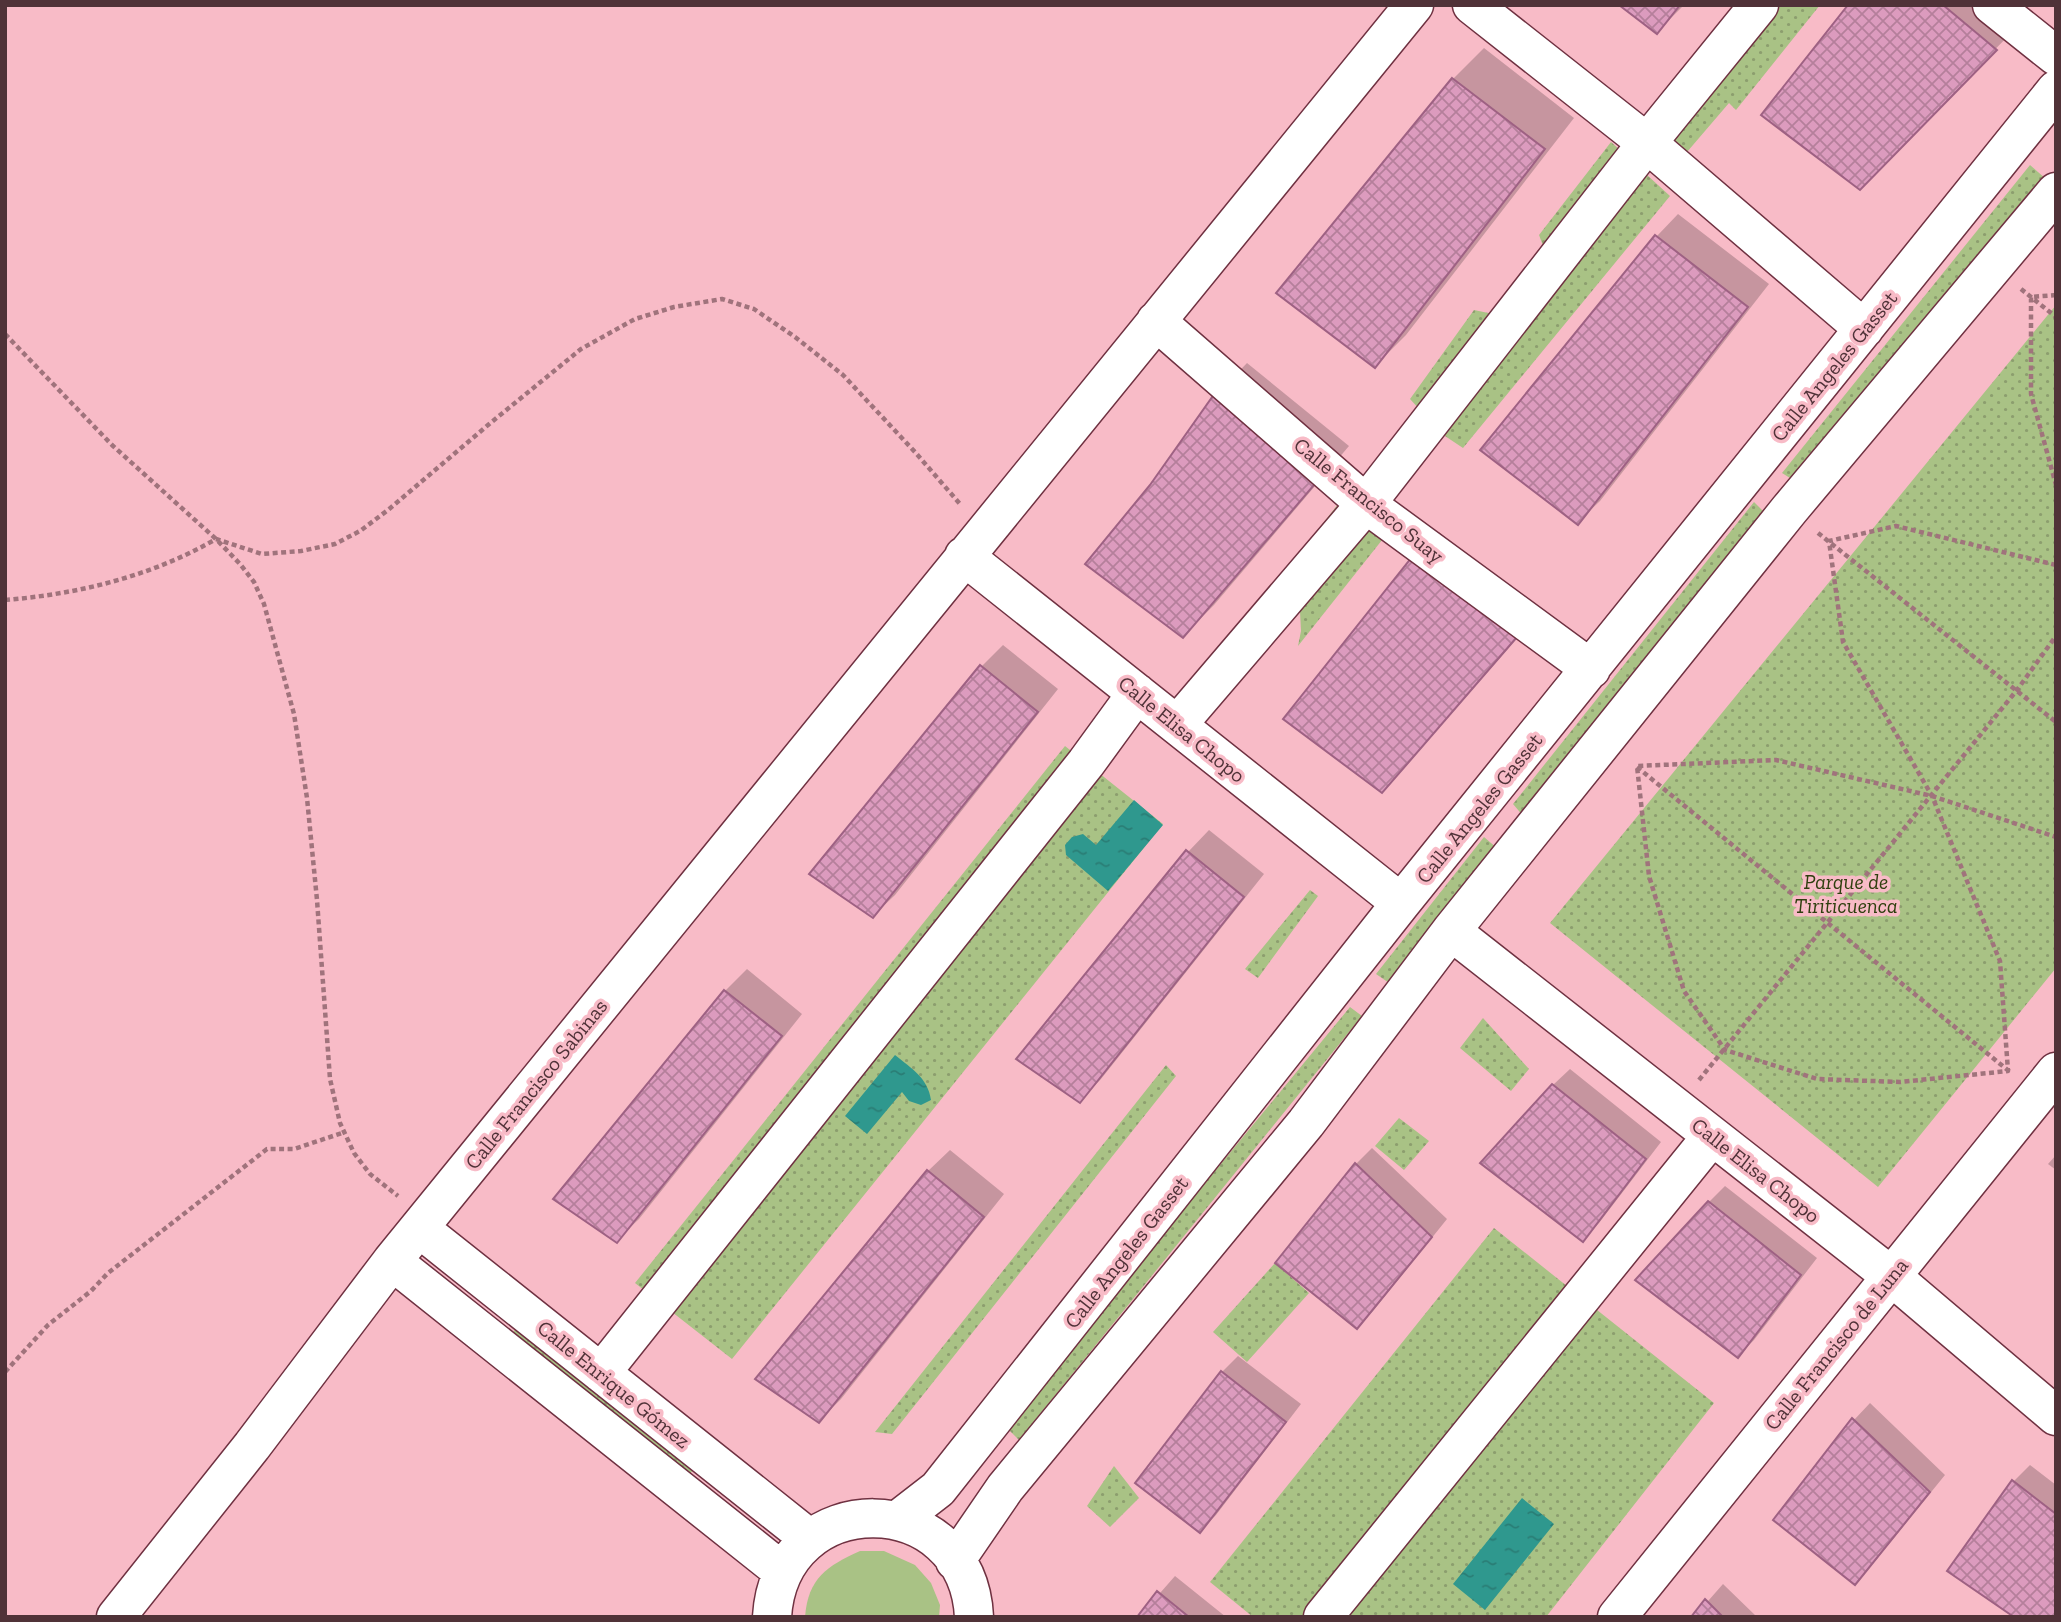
<svg xmlns="http://www.w3.org/2000/svg" width="2061" height="1622" font-family="'Zilla Slab',serif">
<defs>
<pattern id="park-dots" width="8" height="8" patternUnits="userSpaceOnUse" patternTransform="scale(1.75)"><rect width="8" height="8" fill="#a9c285"/><path d="M2 2h.1M6 6h.1" fill="none" stroke="#8c9e6e" stroke-width="1.8" stroke-linecap="round"/></pattern>
<pattern id="water-ripples" width="26" height="14" patternUnits="userSpaceOnUse" patternTransform="scale(1.75)"><rect width="26" height="14" fill="#2f988e"/><path d="M2 4q2-2 4 0t4 0M15 11q2-2 4 0t4 0" fill="none" stroke="#2a7d75"/></pattern>
<pattern id="building-cross-hatch" width="8" height="8" patternUnits="userSpaceOnUse" patternTransform="scale(1.75)"><rect width="8" height="8" fill="#dc9bbe"/><path d="M0 0l8 8M0 8l8-8" fill="none" stroke="#b57f9b"/></pattern>
</defs>
<rect width="100%" height="100%" fill="#f8bbc7"/>
<!-- grass -->
<path fill="#a9c285" d="M 860,1551 L 884,1551 L 915,1565 L 931,1583 L 940,1605 L 939,1617 L 805,1617 C 808,1578 827,1566 860,1551 Z"/>
<!-- park -->
<path fill="url(#park-dots)" d="M 1741,5 L 1820,5 L 1736,110 L 1729,103 L 1669,173 L 1658,169 Z
M 1611,142 L 1670,196 L 1463,448 L 1442,434 L 1410,399 L 1474,310 L 1498,315 L 1553,272 L 1539,235 Z
M 2030,165 L 2046,179 L 1798,483 L 1782,473 Z
M 2056,305 L 2056,968 L 1878,1187 L 1550,923 Z
M 1346,494 L 1386,535 L 1298,646 L 1301,631 L 1299,591 L 1287,569 Z
M 1754,502 L 1770,518 L 1524,817 L 1513,804 Z
M 1065,746 L 1163,824 L 732,1359 L 635,1283 Z
M 1484,837 L 1498,849 L 1392,985 L 1376,974 Z
M 1310,890 L 1318,896 L 1258,978 L 1245,969 Z
M 1350,1007 L 1362,1016 L 1019,1440 L 1005,1426 Z
M 1483,1018 L 1529,1069 L 1511,1091 L 1460,1048 Z
M 1166,1065 L 1176,1076 L 892,1434 L 875,1432 Z
M 1399,1118 L 1429,1141 L 1404,1170 L 1375,1146 Z
M 1494,1228 L 1714,1403 L 1546,1617 L 1253,1617 L 1210,1582 Z
M 1275,1263 L 1309,1293 L 1247,1362 L 1213,1332 Z
M 521,1318 L 700,1464 L 687,1476 L 513,1333 Z
M 1114,1466 L 1139,1498 L 1110,1527 L 1087,1506 Z"/>
<!-- water -->
<path fill="url(#water-ripples)" d="M 1134,800 L 1163,825 L 1108,891 L 1066,855 L 1065,845 L 1072,837 L 1083,834 L 1096,845 Z
M 895,1055 C 912,1069 928,1078 931,1100 L 921,1105 L 909,1101 L 902,1092 L 867,1134 L 845,1116 Z
M 1522,1498 L 1554,1524 L 1485,1610 L 1453,1584 Z"/>
<!-- shadow -->
<path fill="#0003" d="M 1621,5 L 1684,5 L 1657,32 Z
M 1850,5 L 1990,5 L 2017,27 L 1860,187 Z
M 1484,48 L 1574,118 L 1406,335 L 1375,366 L 1278,293 L 1453,79 Z
M 1678,214 L 1769,284 L 1600,501 L 1578,522 L 1482,450 L 1657,236 Z
M 1247,363 L 1349,446 L 1214,605 L 1183,636 L 1152,486 L 1217,394 Z
M 1439,532 L 1537,615 L 1403,769 L 1382,791 L 1418,553 Z
M 1003,645 L 1058,689 L 895,895 L 873,916 L 981,667 Z
M 1209,830 L 1264,874 L 1101,1079 L 1080,1101 L 1188,852 Z
M 747,969 L 802,1014 L 639,1219 L 617,1240 L 556,1198 L 725,991 Z
M 1570,1069 L 1661,1142 L 1599,1223 L 1583,1239 L 1553,1085 Z
M 1372,1148 L 1447,1219 L 1373,1311 L 1357,1327 L 1356,1164 Z
M 950,1150 L 1004,1194 L 841,1399 L 819,1421 L 928,1171 Z
M 2056,1155 L 2056,1170 L 2048,1164 Z
M 1725,1186 L 1817,1258 L 1754,1340 L 1738,1356 L 1709,1202 Z
M 1238,1356 L 1301,1404 L 1216,1515 L 1200,1531 L 1222,1372 Z
M 1870,1403 L 1945,1475 L 1871,1566 L 1855,1582 L 1854,1420 Z
M 2030,1465 L 2056,1485 L 2056,1617 L 1950,1570 L 2014,1481 Z
M 1175,1576 L 1226,1617 L 1139,1617 Z
M 1723,1584 L 1757,1617 L 1694,1617 Z"/>
<!-- building -->
<path fill="url(#building-cross-hatch)" stroke="#9e6183" stroke-width="2" d="M 1619,5 L 1680,5 L 1657,34 Z
M 1848,5 L 1943,5 L 1997,50 L 1860,190 L 1761,115 Z
M 1452,78 L 1545,149 L 1375,368 L 1276,293 Z
M 1655,235 L 1748,307 L 1578,525 L 1480,450 Z
M 1215,393 L 1320,478 L 1183,638 L 1085,564 L 1150,485 Z
M 1416,552 L 1517,637 L 1382,793 L 1283,719 Z
M 980,665 L 1038,712 L 873,918 L 809,874 Z
M 1186,850 L 1244,897 L 1080,1103 L 1016,1059 Z
M 724,990 L 782,1036 L 617,1243 L 553,1199 Z
M 1552,1084 L 1646,1159 L 1583,1242 L 1480,1163 Z
M 1355,1163 L 1432,1237 L 1357,1329 L 1275,1263 Z
M 927,1170 L 984,1217 L 819,1423 L 755,1379 Z
M 1708,1201 L 1801,1275 L 1738,1358 L 1635,1280 Z
M 1221,1371 L 1286,1422 L 1200,1533 L 1135,1483 Z
M 1852,1418 L 1930,1492 L 1855,1585 L 1773,1520 Z
M 2012,1480 L 2056,1514 L 2056,1617 L 2014,1617 L 1947,1571 Z
M 1157,1591 L 1189,1617 L 1137,1617 Z
M 1705,1599 L 1723,1617 L 1691,1617 Z"/>
<g fill="none" stroke-linecap="round" stroke-linejoin="round">
<defs>
<path id="minor" d="M 1472,5 L 1647,143 L 1864,329
M 1992,5 L 2056,56
M 1156,321 L 1366,504 L 1591,669
M 964,556 L 1401,903
M 1177,725 L 1366,504 L 1647,143 L 1759,5
M 1451,931 L 1891,1276 L 2056,1416
M 419,1228 L 810,1539
M 392,1261 L 783,1572
M 601,1373 L 1086,763 L 1137,693
M 898,1520 L 938,1489 L 1401,903 L 2056,90
M 955,1561 L 1005,1488 L 1306,1123 L 1451,931 L 1789,510 L 2056,192
M 116,1617 L 252,1446 L 392,1261 L 1414,5
M 772,1617 C 780,1484 968,1487 974,1617
M 1323,1617 L 1712,1136
M 1617,1617 L 2056,1072"/>
</defs>
<!-- minor casing -->
<use href="#minor" stroke="#6f3141" stroke-width="41"/>
<!-- path -->
<path stroke="#a0737c" stroke-width="4.5" stroke-dasharray="5 3.5" stroke-linecap="butt" d="M 2021,289 L 2056,317
M 2056,295 L 2031,297 L 2031,394 L 2056,485
M 5,334 L 112,445 L 216,539 L 240,564 L 254,582 L 264,604 L 294,714 L 307,798 L 317,900 L 330,1079 L 340,1123 L 354,1153 L 370,1174 L 398,1196
M 1818,533 L 2056,722
M 2056,565 L 1896,526 L 1829,541 L 1843,642 L 1932,796 L 2000,961 L 2008,1071 L 1900,1082 L 1817,1079 L 1725,1050 L 1684,991 L 1649,876 L 1637,766 L 1776,760 L 1932,796 L 2056,837
M 5,600 C 79,594 152,576 216,539 L 262,554 L 301,551 L 335,544 L 360,531 L 388,510 L 488,425 L 581,349 L 635,319 L 674,307 L 722,299 L 754,309 L 795,337 L 843,375 L 915,452 L 960,504
M 1637,767 L 2010,1072
M 1699,1080 L 2017,690 L 2056,636
M 5,1372 L 48,1325 L 91,1291 L 108,1273 L 267,1149 L 294,1149 L 345,1132"/>
<!-- minor -->
<use href="#minor" stroke="#fff" stroke-width="38"/>
</g>
<g text-anchor="middle" dominant-baseline="central" stroke-width="7" stroke-linejoin="round" paint-order="stroke">
<!-- street labels -->
<g font-size="21" fill="#503238" stroke="#f8bbc7">
<text transform="translate(1834 366) rotate(-51)">Calle Angeles Gasset</text>
<text transform="translate(1369 500) rotate(39)">Calle Francisco Suay</text>
<text transform="translate(1182 729) rotate(39)">Calle Elisa Chopo</text>
<text transform="translate(1479 808) rotate(-51)">Calle Angeles Gasset</text>
<text transform="translate(536 1084) rotate(-51)">Calle Francisco Sabinas</text>
<text transform="translate(1756 1170) rotate(38)">Calle Elisa Chopo</text>
<text transform="translate(1126 1252) rotate(-52)">Calle Angeles Gasset</text>
<text transform="translate(1836 1344) rotate(-51)">Calle Francisco de Luna</text>
<text transform="translate(614 1384) rotate(39)">Calle Enrique Gómez</text>
</g>
<!-- park labels -->
<g font-size="21" font-style="italic" fill="#2e3f0e" stroke="#f8bbc7">
<text x="1846" y="881">Parque de<tspan x="1846" dy="24">Tiriticuenca</tspan></text>
</g>
</g>
<!-- border -->
<rect width="2061" height="1622" fill="none" stroke="#503238" stroke-width="14"/>
</svg>
